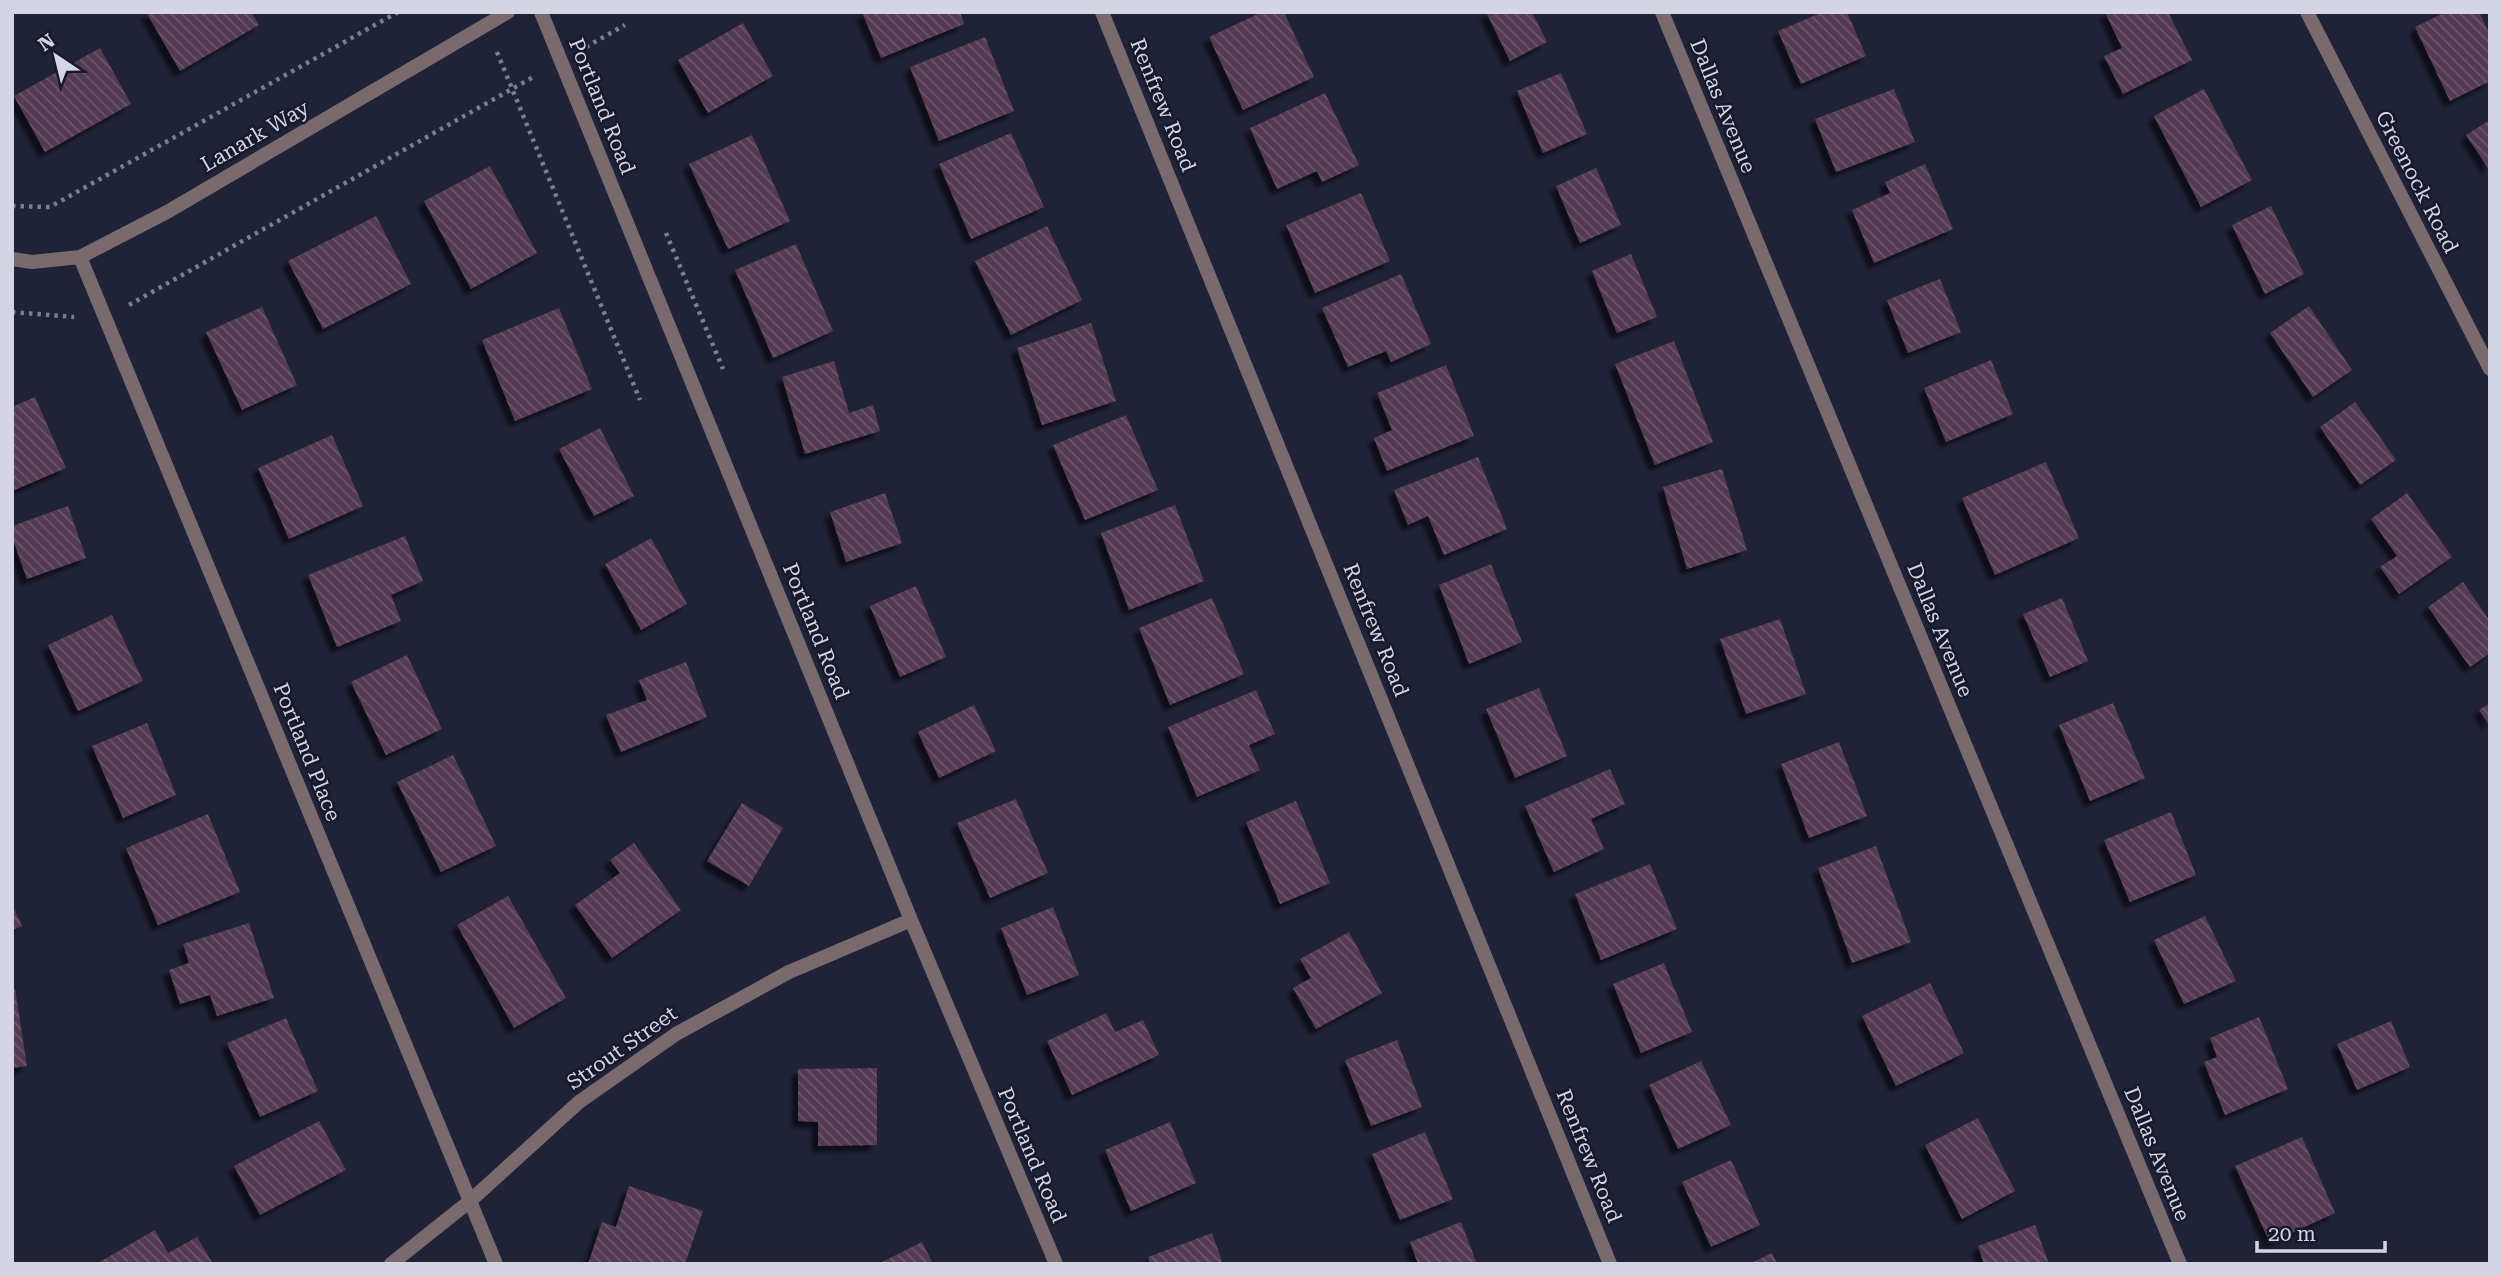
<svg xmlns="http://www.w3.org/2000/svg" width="2502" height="1276" font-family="'Roboto Serif',serif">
<defs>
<pattern id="building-back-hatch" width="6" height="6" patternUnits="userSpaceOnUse" patternTransform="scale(1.75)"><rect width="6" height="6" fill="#543a51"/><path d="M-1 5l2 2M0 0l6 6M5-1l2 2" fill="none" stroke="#6c566a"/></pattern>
<filter id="shadow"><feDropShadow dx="-6" dy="6" stdDeviation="2" flood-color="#0009"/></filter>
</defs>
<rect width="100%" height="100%" fill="#202338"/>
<!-- building -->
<path fill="url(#building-back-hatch)" filter="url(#shadow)" d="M 146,12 L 251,12 L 259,25 L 180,71 Z
M 862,12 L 960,12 L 964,24 L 881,58 Z
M 1262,12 L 1284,12 L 1314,77 L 1243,110 L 1209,37 Z
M 1486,12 L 1532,12 L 1547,42 L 1510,61 Z
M 1823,12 L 1847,12 L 1866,56 L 1801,84 L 1778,31 Z
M 2105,12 L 2168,12 L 2192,60 L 2123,94 L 2104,56 L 2122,48 Z
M 2446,12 L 2479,12 L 2490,35 L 2490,81 L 2450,101 L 2415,27 Z
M 743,23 L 773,76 L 708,113 L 678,60 Z
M 985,37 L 1014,111 L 939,141 L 910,67 Z
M 100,48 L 131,104 L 45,152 L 14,96 Z
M 1561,73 L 1587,134 L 1543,153 L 1517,91 Z
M 1894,89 L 1915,142 L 1836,172 L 1815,119 Z
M 2204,89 L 2252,180 L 2201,207 L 2154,116 Z
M 1325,93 L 1359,165 L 1322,182 L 1317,171 L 1277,189 L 1250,128 Z
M 2490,120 L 2490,171 L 2466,135 Z
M 1011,133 L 1044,207 L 971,239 L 939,164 Z
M 752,135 L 790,221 L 728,249 L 689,164 Z
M 1925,164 L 1953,229 L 1874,263 L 1852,210 L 1890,193 L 1885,182 Z
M 490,166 L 537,253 L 471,289 L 424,201 Z
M 1596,168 L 1621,225 L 1580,243 L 1556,186 Z
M 1361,193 L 1390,261 L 1315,293 L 1286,225 Z
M 2271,206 L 2304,274 L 2265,294 L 2232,225 Z
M 376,216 L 411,284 L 323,329 L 288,261 Z
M 1047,226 L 1082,300 L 1011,335 L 975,261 Z
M 796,244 L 833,331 L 773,358 L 735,270 Z
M 1631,254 L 1657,317 L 1617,333 L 1592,271 Z
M 1401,274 L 1431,344 L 1391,362 L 1386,351 L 1348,367 L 1322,308 Z
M 1940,279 L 1961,332 L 1908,353 L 1887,300 Z
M 2309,306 L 2352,370 L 2313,397 L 2270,333 Z
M 262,307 L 297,385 L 242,410 L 206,332 Z
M 559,308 L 592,389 L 515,421 L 482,340 Z
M 1091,323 L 1116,401 L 1042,425 L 1017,348 Z
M 1674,341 L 1713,442 L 1655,465 L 1615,364 Z
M 1991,360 L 2013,414 L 1946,442 L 1924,388 Z
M 834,361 L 849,413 L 873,405 L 880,431 L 805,454 L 782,377 Z
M 1446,365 L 1474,436 L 1387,471 L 1374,438 L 1392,430 L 1377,393 Z
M 35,397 L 66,468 L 12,491 L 12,407 Z
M 2355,402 L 2396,460 L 2360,485 L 2320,427 Z
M 1126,415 L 1158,490 L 1085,520 L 1053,445 Z
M 600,428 L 634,496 L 594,516 L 559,449 Z
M 332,435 L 363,506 L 289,539 L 258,468 Z
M 1478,457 L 1507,529 L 1444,555 L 1428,516 L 1408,525 L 1394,490 Z
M 2046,462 L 2079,538 L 1995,575 L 1962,498 Z
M 1722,469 L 1747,550 L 1687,569 L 1663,487 Z
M 885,493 L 902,543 L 846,562 L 830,512 Z
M 2407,493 L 2452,557 L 2399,594 L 2380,567 L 2397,556 L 2371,519 Z
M 1175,505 L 1204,581 L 1129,610 L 1101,533 Z
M 68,506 L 86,558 L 27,579 L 12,537 L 12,526 Z
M 405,536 L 423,581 L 391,595 L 401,621 L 337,647 L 308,575 Z
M 651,538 L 687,604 L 641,630 L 605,564 Z
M 1491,564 L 1522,642 L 1469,664 L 1439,585 Z
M 2463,582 L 2490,621 L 2490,653 L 2470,667 L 2428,607 Z
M 916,586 L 946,657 L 900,677 L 870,606 Z
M 1212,598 L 1244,674 L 1170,705 L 1139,628 Z
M 2062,598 L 2088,661 L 2050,677 L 2023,614 Z
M 112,615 L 143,681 L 78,711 L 48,645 Z
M 1780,619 L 1806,694 L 1746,714 L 1720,639 Z
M 407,655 L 442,729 L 386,755 L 351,682 Z
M 686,662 L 707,717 L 621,752 L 606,715 L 647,700 L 639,680 Z
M 1539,688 L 1567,756 L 1515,778 L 1486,709 Z
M 1256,690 L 1275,734 L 1249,745 L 1260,770 L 1197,797 L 1168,727 Z
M 2113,703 L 2145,778 L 2090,801 L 2059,725 Z
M 2490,703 L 2490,726 L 2479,710 Z
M 974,705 L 996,751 L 939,778 L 918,732 Z
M 147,723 L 176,795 L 123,818 L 92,746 Z
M 1839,742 L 1867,816 L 1809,838 L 1781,764 Z
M 453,755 L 496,846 L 441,872 L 397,782 Z
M 1610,769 L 1625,804 L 1591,819 L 1604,849 L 1554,872 L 1525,806 Z
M 1016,799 L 1048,873 L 990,898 L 957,823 Z
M 1296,801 L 1330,883 L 1280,904 L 1246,822 Z
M 742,803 L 783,828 L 749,886 L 707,861 Z
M 2171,812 L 2196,875 L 2130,902 L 2104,840 Z
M 208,814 L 240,892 L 158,925 L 126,848 Z
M 634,843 L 681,910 L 612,958 L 575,905 L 620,873 L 610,860 Z
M 1876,846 L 1911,942 L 1852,963 L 1818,868 Z
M 1650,864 L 1677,929 L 1601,960 L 1575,894 Z
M 508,896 L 566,998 L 514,1028 L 457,925 Z
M 12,904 L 22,926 L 12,930 Z
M 1053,907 L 1079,975 L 1027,995 L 1001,928 Z
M 2205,916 L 2236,981 L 2184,1004 L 2154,940 Z
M 249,923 L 274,998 L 217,1016 L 210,995 L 180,1004 L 169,970 L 189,963 L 183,944 Z
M 1349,932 L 1382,993 L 1316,1029 L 1293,988 L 1311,978 L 1300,959 Z
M 1664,963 L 1692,1032 L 1641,1053 L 1613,984 Z
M 1930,983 L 1964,1053 L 1896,1086 L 1862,1016 Z
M 12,989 L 15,989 L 27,1066 L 12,1068 Z
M 1106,1013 L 1115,1032 L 1143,1020 L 1159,1055 L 1072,1095 L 1047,1041 Z
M 2259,1017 L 2288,1089 L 2225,1115 L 2204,1062 L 2217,1057 L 2210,1038 Z
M 286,1018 L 318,1091 L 260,1117 L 227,1043 Z
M 2391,1021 L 2410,1067 L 2357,1090 L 2337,1044 Z
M 1397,1040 L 1422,1107 L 1371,1126 L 1345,1060 Z
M 1701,1061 L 1731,1125 L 1678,1149 L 1649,1085 Z
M 877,1068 L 877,1145 L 818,1146 L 818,1122 L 798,1121 L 798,1069 Z
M 1978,1118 L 2015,1191 L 1962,1219 L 1925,1145 Z
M 319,1121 L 346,1170 L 260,1215 L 234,1166 Z
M 1170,1122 L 1196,1183 L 1131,1211 L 1105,1150 Z
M 1425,1132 L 1453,1199 L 1400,1220 L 1372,1154 Z
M 2302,1137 L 2335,1213 L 2270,1243 L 2235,1166 Z
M 1731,1160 L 1760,1225 L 1711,1247 L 1682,1182 Z
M 629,1186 L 703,1211 L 685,1264 L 588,1264 L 602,1222 L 616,1227 Z
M 1461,1222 L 1477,1264 L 1418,1264 L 1410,1242 Z
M 2035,1225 L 2049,1264 L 1984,1264 L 1978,1246 Z
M 155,1230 L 168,1253 L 197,1237 L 213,1264 L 96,1264 Z
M 1212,1233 L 1223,1264 L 1150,1264 L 1148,1257 Z
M 922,1242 L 933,1264 L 878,1264 Z
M 1772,1253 L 1777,1264 L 1749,1264 Z"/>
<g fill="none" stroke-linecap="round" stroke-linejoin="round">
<!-- path -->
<path stroke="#7b7e90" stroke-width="4.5" stroke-dasharray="3.5 5" stroke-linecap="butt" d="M 586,47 L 625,25
M 497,52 L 640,400
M 12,206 L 50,207 L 398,12
M 666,233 L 723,369
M 129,305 L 535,76
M 12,312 L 74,317"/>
<!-- street -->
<path stroke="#796b6d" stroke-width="14" d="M 541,12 L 911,920 L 1056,1264
M 1102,12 L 1610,1264
M 1662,12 L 2180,1264
M 2307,12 L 2490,369
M 80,257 L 496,1264
M 12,259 L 32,262 L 80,257 L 167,212 L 508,12
M 391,1264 L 470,1201 L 579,1102 L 676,1034 L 789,972 L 911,920"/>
</g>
<g text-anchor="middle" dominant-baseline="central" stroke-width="5" stroke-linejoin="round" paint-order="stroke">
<!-- street labels -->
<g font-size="21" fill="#d3d5e4" stroke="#17192e">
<text transform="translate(1163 105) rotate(68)">Renfrew Road</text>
<text transform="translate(602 106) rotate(68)">Portland Road</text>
<text transform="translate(1723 106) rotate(68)">Dallas Avenue</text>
<text transform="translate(255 136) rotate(-30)">Lanark Way</text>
<text transform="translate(2417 182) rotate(63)">Greenock Road</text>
<text transform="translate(1376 630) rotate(68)">Renfrew Road</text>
<text transform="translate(1940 630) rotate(68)">Dallas Avenue</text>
<text transform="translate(816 631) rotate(68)">Portland Road</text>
<text transform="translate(307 752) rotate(68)">Portland Place</text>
<text transform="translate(622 1048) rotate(-35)">Strout Street</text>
<text transform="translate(2157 1154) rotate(68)">Dallas Avenue</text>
<text transform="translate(1032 1155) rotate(67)">Portland Road</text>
<text transform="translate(1589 1156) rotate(68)">Renfrew Road</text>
</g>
</g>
<!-- border -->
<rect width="2502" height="1276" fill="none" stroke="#d3d5e4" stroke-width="28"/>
<!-- north arrow -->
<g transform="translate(56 56) rotate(325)" stroke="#17192e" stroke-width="5" paint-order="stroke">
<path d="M0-5L12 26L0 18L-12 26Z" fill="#d3d5e4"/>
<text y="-10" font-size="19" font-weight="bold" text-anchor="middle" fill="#d3d5e4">N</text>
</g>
<!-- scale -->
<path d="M2257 1241v10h128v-10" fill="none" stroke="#d3d5e4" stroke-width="3.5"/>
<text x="2268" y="1241" font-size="21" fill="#d3d5e4" stroke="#17192e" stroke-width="5" paint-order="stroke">20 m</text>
</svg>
